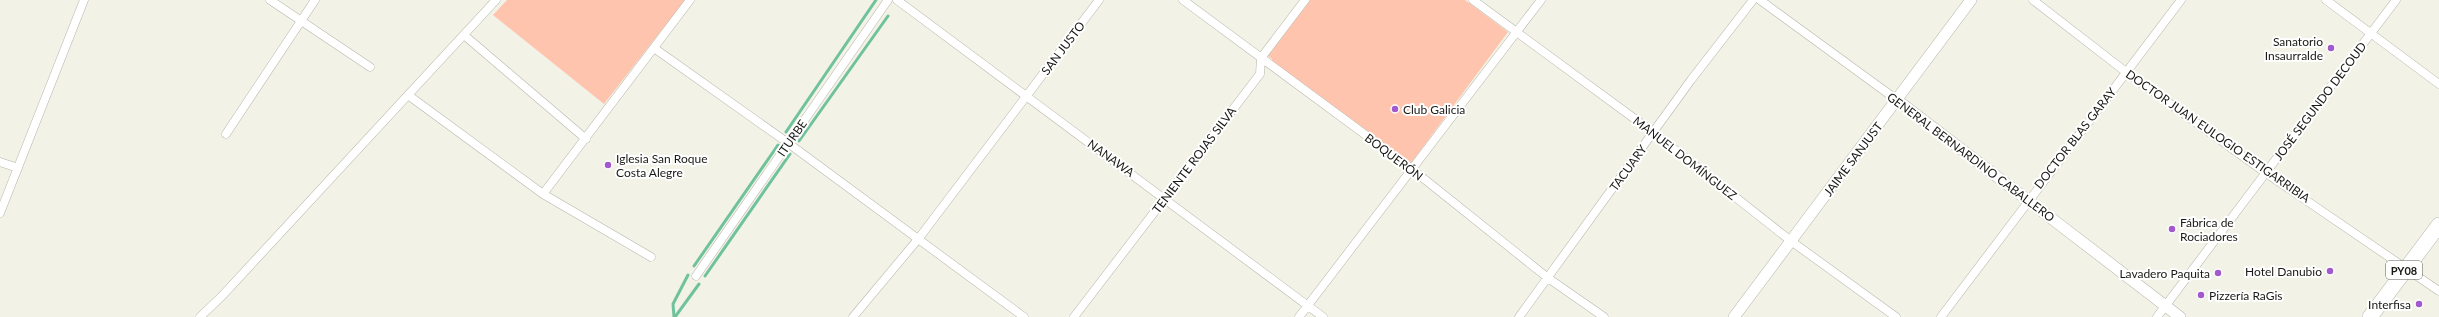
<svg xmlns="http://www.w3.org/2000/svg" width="2439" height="317" font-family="Lato,sans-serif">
<rect width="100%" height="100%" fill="#f3f2e6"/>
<!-- green -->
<path fill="#ffc4ae" d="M 507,0 L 685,0 L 604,104 L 493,15 Z
M 1310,0 L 1465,0 L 1508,32 L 1411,163 L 1406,161 L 1271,61 L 1272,59 L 1268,56 Z"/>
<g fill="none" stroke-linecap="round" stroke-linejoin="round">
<!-- stream -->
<path stroke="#70c29c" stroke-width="3" d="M 786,132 L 876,0
M 799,141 L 888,16
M 694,266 L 778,145
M 705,276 L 790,154
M 674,317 L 673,304 L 688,275
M 675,317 L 699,284"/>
<defs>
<path id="street" d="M 270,0 L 370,67
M 897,0 L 1323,317
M 1183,0 L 1413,170 L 1548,278 L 1604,317
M 1473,0 L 1654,133 L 1791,241 L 1896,317
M 1760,0 L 1897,100
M 2033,0 L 2126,72 L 2266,173 L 2439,291
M 2326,0 L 2439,84
M 464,35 L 586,139
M 654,48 L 788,143 L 1024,317
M 408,95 L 543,194 L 651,257
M 226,134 L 315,0
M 0,162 L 18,168
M 543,194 L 690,0
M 0,213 L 84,0
M 696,276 L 888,0
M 200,317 L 222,296 L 496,0
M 853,317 L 919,238 L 1099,0
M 1074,317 L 1260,74 L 1261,58 L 1305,0
M 1299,317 L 1541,0
M 1519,317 L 1691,80 L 1753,0
M 1941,317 L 2181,0
M 2157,317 L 2396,0"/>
<path id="secondary" d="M 1897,100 L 2180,317
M 1734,317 L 1971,0"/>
<path id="highway" d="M 2370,317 L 2439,225"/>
</defs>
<!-- street casing -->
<use href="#street" stroke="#b6b5aa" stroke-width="9"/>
<!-- secondary casing -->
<use href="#secondary" stroke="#b6b5aa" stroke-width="12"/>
<!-- highway casing -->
<use href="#highway" stroke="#b6b5aa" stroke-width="16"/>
<!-- street -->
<use href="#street" stroke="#fff" stroke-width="8"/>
<!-- secondary -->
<use href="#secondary" stroke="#fff" stroke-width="11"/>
<!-- highway -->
<use href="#highway" stroke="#fff" stroke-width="15"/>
</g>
<!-- markers -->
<g fill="#a259cd" stroke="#fff" stroke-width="1.5">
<circle cx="2331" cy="48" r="4"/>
<circle cx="1395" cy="109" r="4"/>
<circle cx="608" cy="165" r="4"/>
<circle cx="2172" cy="229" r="4"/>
<circle cx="2330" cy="271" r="4"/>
<circle cx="2218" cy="273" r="4"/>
<circle cx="2201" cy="295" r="4"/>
<circle cx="2419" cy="304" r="4"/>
</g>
<g text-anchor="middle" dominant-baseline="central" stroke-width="4" stroke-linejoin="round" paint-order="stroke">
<!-- shield labels -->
<rect fill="#fff" stroke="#5e5e5b" stroke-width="1" x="2386" y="261" width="36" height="18" rx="3"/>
<g font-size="11" font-weight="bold" fill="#191915">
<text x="2404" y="270">PY08</text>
</g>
<!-- poi labels -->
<g font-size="12" fill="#191915" stroke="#fff" text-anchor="end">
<text x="2323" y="41">Sanatorio<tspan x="2323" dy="14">Insaurralde</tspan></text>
<text x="1403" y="109" text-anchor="start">Club Galicia</text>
<text x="616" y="158" text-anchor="start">Iglesia San Roque<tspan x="616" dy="14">Costa Alegre</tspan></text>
<text x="2180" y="222" text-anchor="start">Fábrica de<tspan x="2180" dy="14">Rociadores</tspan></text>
<text x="2322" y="271">Hotel Danubio</text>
<text x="2210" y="273">Lavadero Paquita</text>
<text x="2209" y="295" text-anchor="start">Pizzería RaGis</text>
<text x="2411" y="304">Interfisa</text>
</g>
<!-- street labels -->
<g font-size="12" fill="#191915" stroke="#fff">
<text transform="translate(1063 48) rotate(-53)">SAN JUSTO</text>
<text transform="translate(2320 101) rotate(-53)">JOSÉ SEGUNDO DECOUD</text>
<text transform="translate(2218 136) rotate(35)">DOCTOR JUAN EULOGIO ESTIGARRIBIA</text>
<text transform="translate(792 138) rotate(-55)">ITURBE</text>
<text transform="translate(2075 138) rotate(-52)">DOCTOR BLAS GARAY</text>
<text transform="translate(1394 157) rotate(37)">BOQUERÓN</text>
<text transform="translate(1971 157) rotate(37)">GENERAL BERNARDINO CABALLERO</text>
<text transform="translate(1111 158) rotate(36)">NANAWA</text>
<text transform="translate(1685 158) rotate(38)">MANUEL DOMÍNGUEZ</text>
<text transform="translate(1853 159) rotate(-53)">JAIME SANJUST</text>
<text transform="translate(1194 160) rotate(-53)">TENIENTE ROJAS SILVA</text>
<text transform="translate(1628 168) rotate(-54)">TACUARY</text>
</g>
</g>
</svg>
